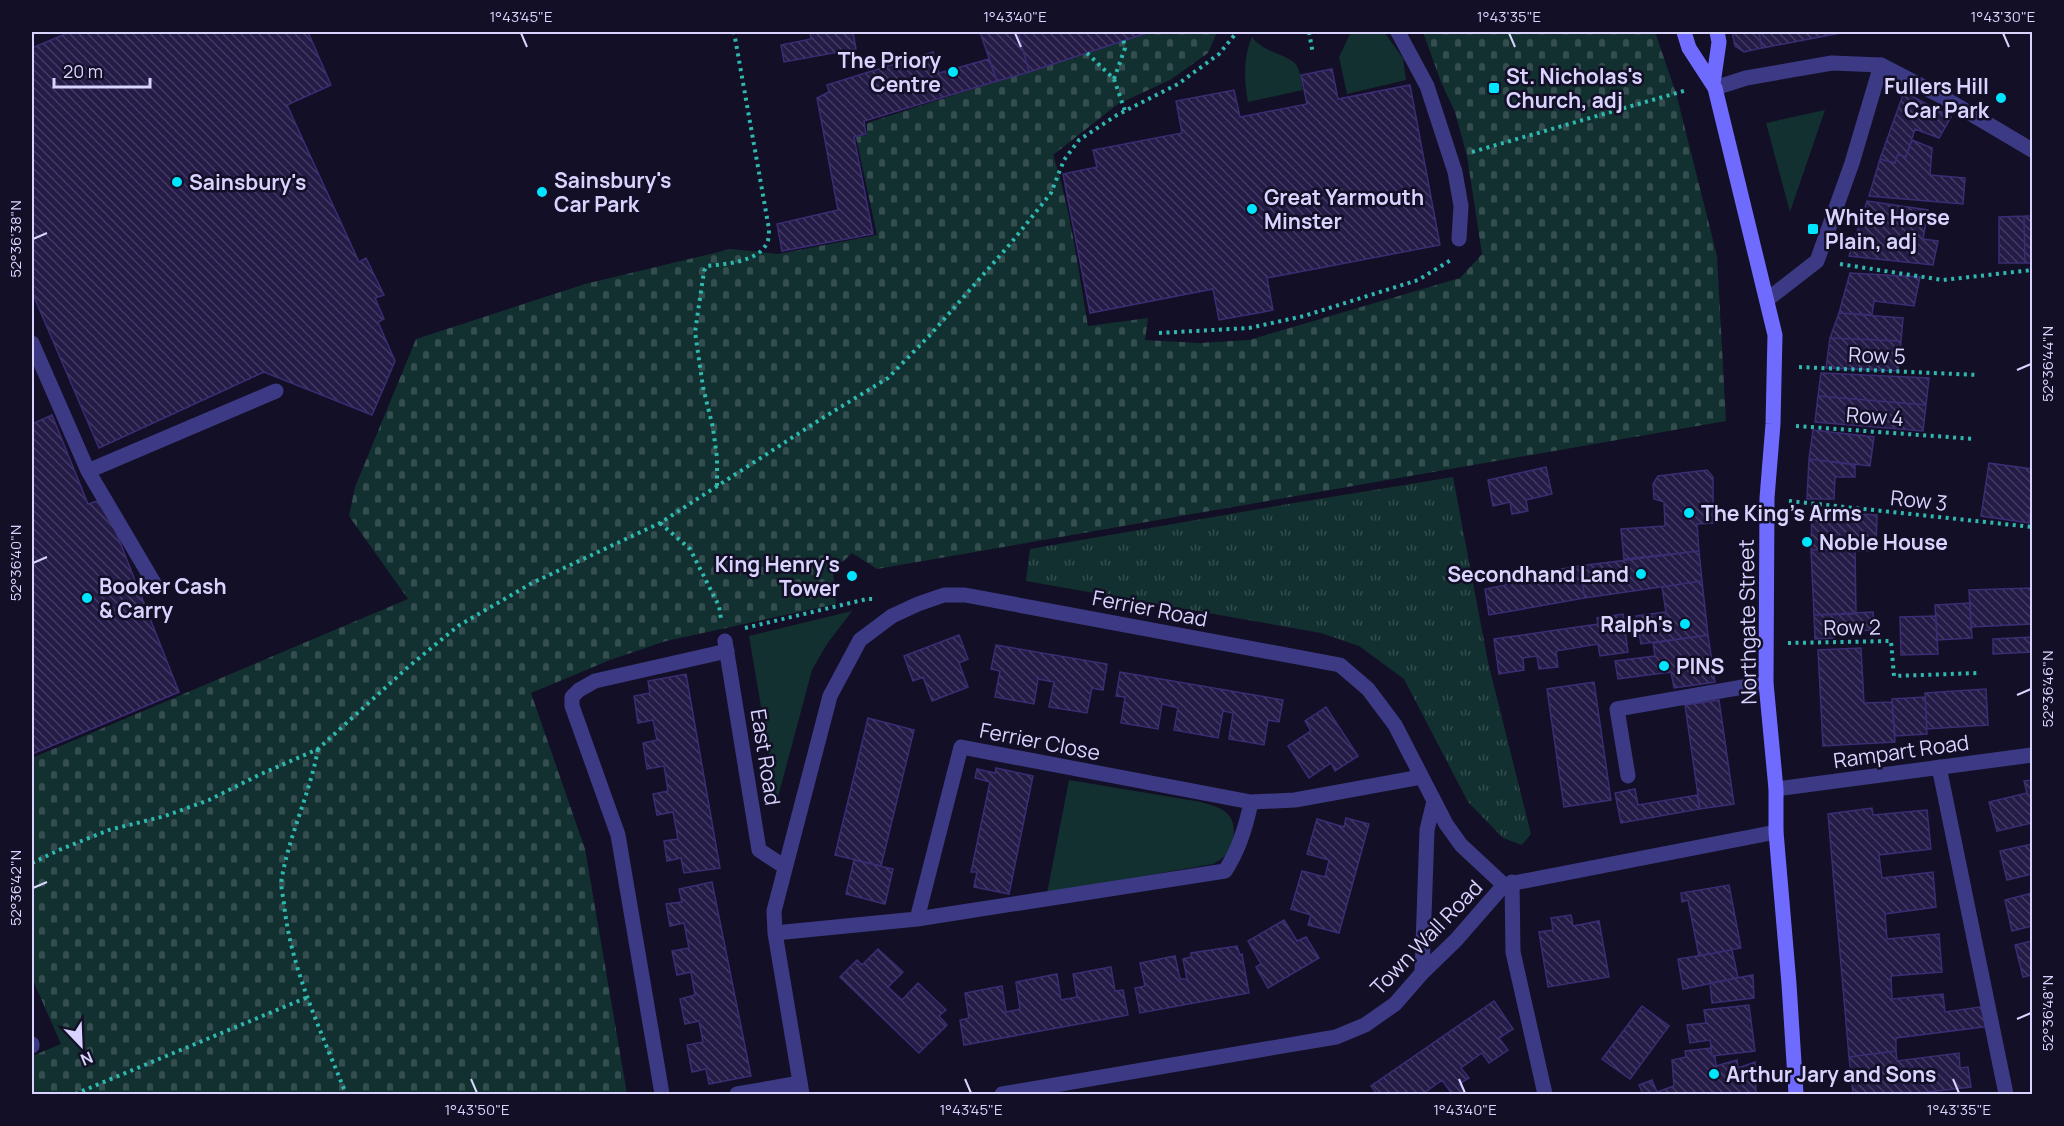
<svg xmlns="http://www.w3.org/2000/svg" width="2064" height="1126" font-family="Manrope,sans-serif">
<defs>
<pattern id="cemetery-stones" width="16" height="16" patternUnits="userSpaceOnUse" patternTransform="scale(1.5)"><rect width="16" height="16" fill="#12302f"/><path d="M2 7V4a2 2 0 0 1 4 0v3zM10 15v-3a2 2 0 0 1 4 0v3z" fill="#344d4e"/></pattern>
<pattern id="park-tufts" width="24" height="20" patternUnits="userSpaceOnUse" patternTransform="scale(1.5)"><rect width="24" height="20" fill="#12302f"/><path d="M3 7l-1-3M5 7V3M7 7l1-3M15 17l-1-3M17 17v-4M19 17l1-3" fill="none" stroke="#344d4e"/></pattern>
<pattern id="building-back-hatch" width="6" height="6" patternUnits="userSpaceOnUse" patternTransform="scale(1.5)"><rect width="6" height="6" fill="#241b47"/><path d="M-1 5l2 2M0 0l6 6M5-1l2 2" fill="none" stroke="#433b63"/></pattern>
</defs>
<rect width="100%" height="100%" fill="#130f26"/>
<!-- green -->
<path fill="#12302f" d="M 1351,32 L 1384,32 L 1403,58 L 1406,80 L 1347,94 L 1339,57 Z
M 1252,37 C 1265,54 1291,55 1297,66 C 1301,73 1301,83 1303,90 L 1248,102 C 1244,81 1243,57 1252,37 Z
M 1825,110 L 1790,212 L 1766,123 Z
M 852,611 L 827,644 L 812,670 L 777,801 L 749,636 Z
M 1069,780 L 1201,802 C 1210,805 1225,808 1230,817 C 1237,827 1234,848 1225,856 C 1221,859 1217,862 1213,864 L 1047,893 Z"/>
<!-- cemetery -->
<path fill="url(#cemetery-stones)" d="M 1150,32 L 1217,32 L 1208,53 L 1170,80 L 1118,104 L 1053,155 C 1071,210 1078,269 1088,326 L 1148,318 L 1145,340 L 1200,343 L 1249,340 L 1460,278 L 1482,254 L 1467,156 L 1455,112 L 1441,82 L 1423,32 L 1655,32 L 1676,93 L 1717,256 L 1726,421 L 877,569 L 852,553 L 833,571 L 836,604 L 666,641 L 610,660 L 531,693 L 585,849 L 627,1094 L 32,1094 L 32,1056 L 61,1044 L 32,978 L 32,758 L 408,599 L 349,516 L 355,487 L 416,339 L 585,284 L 731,249 L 778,254 L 877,235 L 856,137 L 867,135 L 867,123 Z"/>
<!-- park -->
<path fill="url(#park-tufts)" d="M 1453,477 L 1488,662 L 1531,834 L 1522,845 L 1503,838 L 1468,802 L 1404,679 L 1359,646 L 1321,633 L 1026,581 L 1030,549 L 1276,506 Z"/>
<!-- building -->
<path fill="url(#building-back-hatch)" stroke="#3b2d73" stroke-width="1.5" d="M 70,32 L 308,32 L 331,85 L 287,105 L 359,262 L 366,258 L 384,295 L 375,298 L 384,319 L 378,322 L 395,361 L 372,415 L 264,372 L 99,448 L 32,292 L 32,48 Z
M 810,32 L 853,32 L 856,49 L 784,62 L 781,45 L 811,39 Z
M 980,32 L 1018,32 L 1029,72 L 997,81 Z
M 1018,32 L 1150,32 L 1029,72 Z
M 1732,32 L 1759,32 L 1762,48 L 1744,52 L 1735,46 Z
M 1759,32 L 1846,32 L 1762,48 Z
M 933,52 L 939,73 L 989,59 L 997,81 L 864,121 L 866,134 L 854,137 L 873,234 L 782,251 L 777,224 L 838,210 L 817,98 L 829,92 L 827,85 Z
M 1332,69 L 1338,99 L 1410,85 L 1440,245 L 1267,278 L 1273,310 L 1263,312 L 1219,320 L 1213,289 L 1090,313 L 1063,174 L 1097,167 L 1093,150 L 1182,133 L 1176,101 L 1234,90 L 1240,117 L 1307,104 L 1301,75 Z
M 1904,92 L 1951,117 L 1939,138 L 1915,129 L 1906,157 L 1898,154 L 1895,163 L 1880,159 Z
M 1912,140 L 1932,148 L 1930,175 L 1965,178 L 1963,204 L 1869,196 L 1880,159 L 1895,163 L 1898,154 L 1906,157 Z
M 1867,201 L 1928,210 L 1923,239 L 1938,241 L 1933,265 L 1849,256 Z
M 2024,216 L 2025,263 L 1999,263 L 1999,217 Z
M 2024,216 L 2032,216 L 2032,263 L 2025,263 Z
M 1850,273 L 1920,277 L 1914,306 L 1874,301 L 1872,315 L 1839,313 Z
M 1839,313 L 1903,318 L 1901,341 L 1830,338 Z
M 1830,338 L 1901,341 L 1898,371 L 1826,368 Z
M 1821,373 L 1929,378 L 1926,405 L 1818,396 Z
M 1818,396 L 1926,405 L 1923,431 L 1815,422 Z
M 52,415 L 88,504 L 103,499 L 179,692 L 32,754 L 32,424 Z
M 1813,430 L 1874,437 L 1870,466 L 1809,459 Z
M 1809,459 L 1855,465 L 1855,477 L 1835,477 L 1834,499 L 1807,499 Z
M 1989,463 L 2032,469 L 2032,501 L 2029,523 L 1981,516 Z
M 1546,467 L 1552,494 L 1526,500 L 1528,511 L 1512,514 L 1510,502 L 1493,506 L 1488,480 Z
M 1707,470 L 1713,477 L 1713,523 L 1697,524 L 1699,551 L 1624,559 L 1621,529 L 1665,526 L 1664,502 L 1654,499 L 1653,484 L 1658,476 Z
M 1812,511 L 1877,515 L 1876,551 L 1811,550 Z
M 1811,550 L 1855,550 L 1856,614 L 1814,615 Z
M 1699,551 L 1702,581 L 1585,598 L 1579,566 Z
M 1579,566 L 1585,598 L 1489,615 L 1485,589 L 1506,585 L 1505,575 L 1530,570 L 1531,574 Z
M 1702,581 L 1708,635 L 1641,644 L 1636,616 L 1666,612 L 1662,587 Z
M 2032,588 L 2032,624 L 1971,627 L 1969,590 Z
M 1970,603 L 1972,638 L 1937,640 L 1935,605 Z
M 1873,612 L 1874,630 L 1833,632 L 1833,638 L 1815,639 L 1814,615 Z
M 1623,614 L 1628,652 L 1600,656 L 1598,644 L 1556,651 L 1558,667 L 1539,669 L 1537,656 L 1523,658 L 1524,670 L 1499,674 L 1494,639 L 1598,624 L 1597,618 Z
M 1936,616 L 1938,654 L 1901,655 L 1900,617 Z
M 959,635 L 968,659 L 959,663 L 968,687 L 932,701 L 923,677 L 913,681 L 904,656 Z
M 1708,635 L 1715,682 L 1674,688 L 1671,672 L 1618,679 L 1615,661 L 1655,656 L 1653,643 Z
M 2032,637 L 2032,652 L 1993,654 L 1993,639 Z
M 996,645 L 1107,664 L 1103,690 L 1092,688 L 1087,713 L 1049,707 L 1054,682 L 1038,679 L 1034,704 L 995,697 L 1000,671 L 991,669 Z
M 1861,648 L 1864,703 L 1892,702 L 1895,742 L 1823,746 L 1818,650 Z
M 1120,672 L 1283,700 L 1279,722 L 1268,720 L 1264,745 L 1229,739 L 1233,713 L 1223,711 L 1218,738 L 1174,730 L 1178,708 L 1162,704 L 1158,729 L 1121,723 L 1125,697 L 1116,696 Z
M 686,674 L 720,868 L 684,873 L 681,858 L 667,861 L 664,841 L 678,839 L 673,812 L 657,815 L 653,794 L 668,791 L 664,766 L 647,769 L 643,743 L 657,740 L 653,720 L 638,723 L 634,696 L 650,693 L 648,681 Z
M 1594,682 L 1611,800 L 1564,807 L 1547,689 Z
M 1986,689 L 1988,725 L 1927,729 L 1925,693 Z
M 1925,697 L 1927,734 L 1895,736 L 1892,699 Z
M 1719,700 L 1734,804 L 1700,809 L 1685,705 Z
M 1326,707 L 1358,756 L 1335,771 L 1331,763 L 1309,778 L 1288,746 L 1311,731 L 1305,721 Z
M 868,718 L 914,730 L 881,866 L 835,855 Z
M 996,768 L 1033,776 L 1009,894 L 974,887 L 977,872 L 971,872 L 990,782 L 975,778 L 977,769 L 995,773 Z
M 2032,780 L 2032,823 L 1997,831 L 1989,802 L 2027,793 L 2024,781 Z
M 1635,789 L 1638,805 L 1697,795 L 1700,809 L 1621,823 L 1615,793 Z
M 1872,808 L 1873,815 L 1927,810 L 1931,849 L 1879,855 L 1882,878 L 1933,872 L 1936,907 L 1885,914 L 1887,939 L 1939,934 L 1942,972 L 1891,976 L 1892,999 L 1943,994 L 1945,1012 L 1987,1006 L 1991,1026 L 1896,1038 L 1896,1051 L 1849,1057 L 1828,814 Z
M 1346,818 L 1369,824 L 1339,933 L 1308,925 L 1311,915 L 1291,909 L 1302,871 L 1325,877 L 1329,860 L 1307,854 L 1317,819 L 1344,827 Z
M 2032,844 L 2032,874 L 2007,880 L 2000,851 Z
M 854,860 L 893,869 L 885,904 L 846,894 Z
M 712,882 L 751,1076 L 709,1084 L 706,1069 L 692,1072 L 687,1045 L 703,1042 L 699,1021 L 685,1024 L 680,999 L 695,995 L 691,972 L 677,975 L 672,951 L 689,948 L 684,923 L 670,926 L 666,904 L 682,902 L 679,889 Z
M 1729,885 L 1741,948 L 1699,956 L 1688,900 L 1682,902 L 1681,893 Z
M 2032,893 L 2032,926 L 2012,931 L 2005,900 Z
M 1571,915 L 1573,926 L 1599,921 L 1609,977 L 1548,987 L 1539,932 L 1553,930 L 1551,918 Z
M 1284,920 L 1297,941 L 1306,937 L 1319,958 L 1268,988 L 1256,967 L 1261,964 L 1248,941 Z
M 2032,941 L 2032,975 L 2023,977 L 2015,945 Z
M 1237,946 L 1240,955 L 1242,954 L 1249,993 L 1140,1013 L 1135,988 L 1145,986 L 1140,963 L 1175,956 L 1180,979 L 1187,979 L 1183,959 L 1191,957 L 1191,953 Z
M 878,949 L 903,972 L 888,987 L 902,1000 L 918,983 L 946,1010 L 939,1016 L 947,1025 L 919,1053 L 840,977 L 857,960 L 862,965 Z
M 1732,950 L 1738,978 L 1683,989 L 1678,959 Z
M 1111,967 L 1115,991 L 1123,990 L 1128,1015 L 964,1045 L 960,1020 L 969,1018 L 965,993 L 1002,986 L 1006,1012 L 1020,1009 L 1016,982 L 1057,974 L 1061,1000 L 1077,997 L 1073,974 Z
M 1753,975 L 1754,998 L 1712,1003 L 1710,983 Z
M 1494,1001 L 1513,1029 L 1499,1038 L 1508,1050 L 1489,1063 L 1482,1053 L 1461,1068 L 1469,1078 L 1459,1084 L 1466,1094 L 1452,1094 L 1442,1080 L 1423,1094 L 1377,1094 L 1371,1086 Z
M 1749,1005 L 1755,1051 L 1712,1056 L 1710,1040 L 1690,1043 L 1687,1025 L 1706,1023 L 1704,1010 Z
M 1642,1006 L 1669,1026 L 1630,1079 L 1602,1059 Z
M 1711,1048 L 1712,1056 L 1715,1056 L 1716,1066 L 1737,1060 L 1738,1068 L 1755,1062 L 1756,1093 L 1643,1094 L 1639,1085 L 1652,1080 L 1657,1092 L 1674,1086 L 1672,1060 L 1686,1057 L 1685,1051 Z
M 1896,1051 L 1897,1061 L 1959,1053 L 1960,1068 L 1968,1067 L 1971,1087 L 1911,1094 L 1853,1094 L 1849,1057 Z"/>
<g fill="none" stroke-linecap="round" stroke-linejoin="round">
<!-- path -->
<path stroke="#2fb8b0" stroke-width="4" stroke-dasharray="3 4.5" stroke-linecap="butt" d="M 1309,32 L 1313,54
M 1087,53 L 1114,79 L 1125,111
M 1114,79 L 1125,48 L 1123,38
M 1472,152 L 1687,90
M 1840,264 L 1943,280 L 2032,270
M 1159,333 L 1249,328 L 1304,316 L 1418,280 L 1451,260
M 1799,367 L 1978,375
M 1796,426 L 1975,439
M 717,486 L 717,458 L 713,428 L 703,387 L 695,332 L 704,271 L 707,266 C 726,264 758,262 767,243 C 769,239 769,233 769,229 L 734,32
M 1789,501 L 2032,527
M 660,523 L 690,549 L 719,606 L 721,619
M 745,628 L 867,599 L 875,599
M 1788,643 L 1891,641 L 1894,676 L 1978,673
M 318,749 C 310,793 290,833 282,877 C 280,885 283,895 284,904 C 291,970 322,1033 346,1094
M 32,863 L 59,850 L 109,830 L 165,816 L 209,800 L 259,775 L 318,749 L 407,668 L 458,626 L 532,583 L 660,523 L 821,419 L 888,378 L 931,334 L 1011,243 L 1051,193 L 1064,160 L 1079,140 L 1117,115 L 1178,84 L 1219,54 L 1237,32
M 75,1094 L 308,997"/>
<!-- lane -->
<path stroke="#3d3a85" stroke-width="15" d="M 1398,32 L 1427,86 L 1455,172 L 1461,206 L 1459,239
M 1768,299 L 1817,261 L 1852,163 L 1881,65 L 1939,95 L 2032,150
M 32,343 L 88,471 L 154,583
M 88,471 L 276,391
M 1939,767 L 2006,1094
M 1512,882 L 1513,952 L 1545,1094
M 662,1094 L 618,835 L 572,706 L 572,697 L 579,690 L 595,681 L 727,651
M 737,1094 L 800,1083"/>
<!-- street -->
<path stroke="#3d3a85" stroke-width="15" d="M 1715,88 L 1746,78 L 1832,63 L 1881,65
M 725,641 L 759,850 L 785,867
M 1628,776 L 1617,709 L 1766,683
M 1776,789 L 2032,755
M 917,919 L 1225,871 C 1239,850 1246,827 1251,802
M 775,933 L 917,919 L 961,747 L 1251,802 L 1295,800 L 1421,777
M 1422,973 L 1427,830 L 1434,801
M 32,1044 L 32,1046
M 802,1094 L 775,933 L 774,911 L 830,696 L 860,640 L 892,616 L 918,604 L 944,595 L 965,595 L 1340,665 L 1368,689 L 1395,725 L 1446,824 L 1461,845 L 1504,885
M 1002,1094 L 1336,1037 L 1365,1025 L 1395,1004 L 1422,973 L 1456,940 L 1504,885 L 1776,832"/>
<!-- secondary -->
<path stroke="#6f6bff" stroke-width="15" d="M 1684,32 L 1689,48 L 1715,88 L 1775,335 L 1773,424 L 1767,498 L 1766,683 L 1776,789 L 1776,832 L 1789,984 L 1796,1094
M 1713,84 L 1719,42 L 1717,32"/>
</g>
<!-- ticks -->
<path fill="none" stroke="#d9d4ff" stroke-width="2" d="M 521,33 L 527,47M 1015,33 L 1021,47M 1509,33 L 1515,47M 2003,33 L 2009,47M 33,239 L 47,233M 2017,370 L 2031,364M 33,563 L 47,557M 2017,695 L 2031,689M 33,888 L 47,882M 2017,1019 L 2031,1013M 471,1079 L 477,1093M 965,1079 L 971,1093M 1459,1079 L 1465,1093M 1953,1079 L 1959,1093"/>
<!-- markers -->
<g fill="#00e5ff" stroke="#130f26" stroke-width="2">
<circle cx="953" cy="72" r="6"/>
<rect x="1488" y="82" width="12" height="12" rx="3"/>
<circle cx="2001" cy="98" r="6"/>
<circle cx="177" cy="182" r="6"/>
<circle cx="542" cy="192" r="6"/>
<circle cx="1252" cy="209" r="6"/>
<rect x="1807" y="223" width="12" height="12" rx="3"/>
<circle cx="1689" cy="513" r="6"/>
<circle cx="1807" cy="542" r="6"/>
<circle cx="1641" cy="574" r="6"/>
<circle cx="852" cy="576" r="6"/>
<circle cx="87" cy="598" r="6"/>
<circle cx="1685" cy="624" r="6"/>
<circle cx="1664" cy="666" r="6"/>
<circle cx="1714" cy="1074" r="6"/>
</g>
<g text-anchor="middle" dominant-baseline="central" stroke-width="5" stroke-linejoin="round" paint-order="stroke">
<!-- poi labels -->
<g font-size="21" font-weight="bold" fill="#d9d4ff" stroke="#130f26" text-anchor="start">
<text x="941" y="60" text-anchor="end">The Priory<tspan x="941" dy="24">Centre</tspan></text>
<text x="1506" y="76">St. Nicholas's<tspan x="1506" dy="24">Church, adj</tspan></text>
<text x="1989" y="86" text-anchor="end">Fullers Hill<tspan x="1989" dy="24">Car Park</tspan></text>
<text x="554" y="180">Sainsbury's<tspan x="554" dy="24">Car Park</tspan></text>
<text x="189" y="182">Sainsbury's</text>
<text x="1264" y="197">Great Yarmouth<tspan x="1264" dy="24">Minster</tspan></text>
<text x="1825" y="217">White Horse<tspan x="1825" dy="24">Plain, adj</tspan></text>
<text x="1701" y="513">The King's Arms</text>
<text x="1819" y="542">Noble House</text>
<text x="840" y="564" text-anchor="end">King Henry's<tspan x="840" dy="24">Tower</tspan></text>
<text x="1629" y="574" text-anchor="end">Secondhand Land</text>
<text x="99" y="586">Booker Cash<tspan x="99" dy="24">&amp; Carry</tspan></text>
<text x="1673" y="624" text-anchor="end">Ralph's</text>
<text x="1676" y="666">PINS</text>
<text x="1726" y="1074">Arthur Jary and Sons</text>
</g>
<!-- street labels -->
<g font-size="21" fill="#d9d4ff" stroke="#130f26">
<text transform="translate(1877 355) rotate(2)">Row 5</text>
<text transform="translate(1875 416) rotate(4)">Row 4</text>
<text transform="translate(1919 500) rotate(6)">Row 3</text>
<text transform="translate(1150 608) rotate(11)">Ferrier Road</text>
<text transform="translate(1747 622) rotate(-91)">Northgate Street</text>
<text transform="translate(1852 627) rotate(-1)">Row 2</text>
<text transform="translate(1040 741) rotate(11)">Ferrier Close</text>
<text transform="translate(1901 751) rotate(-8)">Rampart Road</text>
<text transform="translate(766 757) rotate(81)">East Road</text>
<text transform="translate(1426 937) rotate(-46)">Town Wall Road</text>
</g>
</g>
<!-- border -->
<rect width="2064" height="1126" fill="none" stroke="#130f26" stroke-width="66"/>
<!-- north arrow -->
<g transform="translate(81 1045) rotate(157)" stroke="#130f26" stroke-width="4.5" paint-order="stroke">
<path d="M0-4.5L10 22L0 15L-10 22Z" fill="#d9d4ff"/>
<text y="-9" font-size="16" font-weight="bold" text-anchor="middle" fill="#d9d4ff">N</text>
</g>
<!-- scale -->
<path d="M54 78v9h96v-9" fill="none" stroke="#d9d4ff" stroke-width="3"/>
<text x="63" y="78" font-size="18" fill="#d9d4ff" stroke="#130f26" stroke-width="4.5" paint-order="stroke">20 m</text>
<rect x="33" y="33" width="1998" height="1060" fill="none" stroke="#d9d4ff" stroke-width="2"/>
<g font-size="15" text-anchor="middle" fill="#d9d4ff">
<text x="521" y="22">1°43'45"E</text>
<text x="1015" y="22">1°43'40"E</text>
<text x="1509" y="22">1°43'35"E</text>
<text x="2003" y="22">1°43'30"E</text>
<text transform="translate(16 239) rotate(-90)" y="5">52°36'38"N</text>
<text transform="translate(2048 364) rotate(-90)" y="5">52°36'44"N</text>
<text transform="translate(16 563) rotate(-90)" y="5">52°36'40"N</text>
<text transform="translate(2048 689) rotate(-90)" y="5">52°36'46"N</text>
<text transform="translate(16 888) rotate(-90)" y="5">52°36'42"N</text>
<text transform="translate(2048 1013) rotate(-90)" y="5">52°36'48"N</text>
<text x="477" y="1115">1°43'50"E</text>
<text x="971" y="1115">1°43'45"E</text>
<text x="1465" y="1115">1°43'40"E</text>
<text x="1959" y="1115">1°43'35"E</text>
</g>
</svg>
